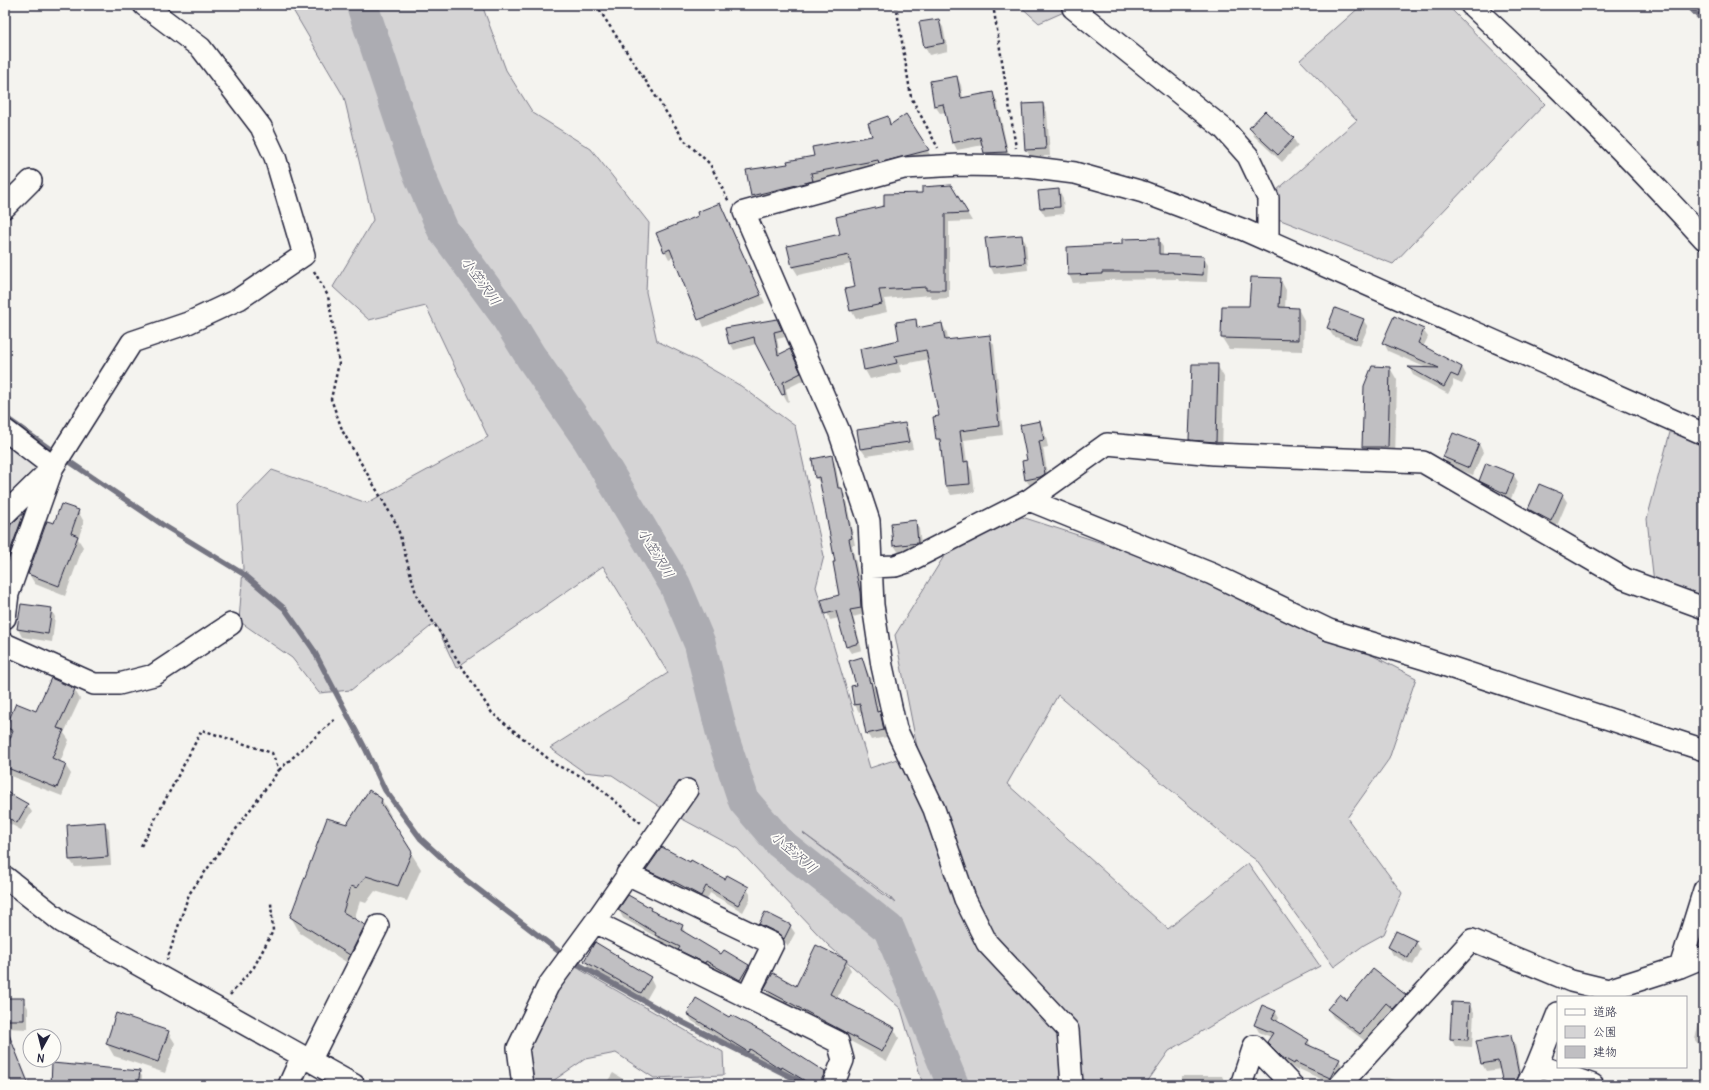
<svg xmlns="http://www.w3.org/2000/svg" width="1709" height="1090" font-family="Delius,'Klee One',sans-serif">
<rect width="100%" height="100%" fill="#f4f3ef"/>
<filter id="ink" filterUnits="userSpaceOnUse"><feTurbulence type="fractalNoise" baseFrequency=".025" numOctaves="2"/><feDisplacementMap in="SourceGraphic" scale="8" xChannelSelector="R" yChannelSelector="G"/><feConvolveMatrix kernelMatrix="1 2 1 2 8 2 1 2 1" color-interpolation-filters="sRGB"/></filter>
<g filter="url(#ink)">
<!-- built -->
<path fill="#e4e3e2" d="M 5,432 L 47,463 L 5,501 Z"/>
<!-- green -->
<path fill="#d5d4d5" stroke="#7c7b88" fill-rule="evenodd" d="M 290,5 L 482,5 L 506,70 L 533,113 L 591,149 L 649,223 L 646,292 L 657,341 L 694,359 L 741,386 L 795,426 L 824,556 L 816,587 L 870,768 L 918,752 L 895,635 L 946,553 L 1022,517 L 1244,589 L 1416,678 L 1389,759 L 1347,818 L 1402,893 L 1384,934 L 1364,945 L 1334,967 L 1256,860 L 1242,850 L 1058,695 L 1007,784 L 1168,929 L 1248,863 L 1320,966 L 1256,999 L 1169,1051 L 1145,1085 L 923,1085 L 901,1009 L 828,945 L 738,849 L 660,807 L 612,775 L 584,772 L 550,748 L 668,673 L 603,566 L 456,668 L 435,623 L 351,690 L 319,693 L 292,658 L 239,621 L 243,568 L 238,505 L 272,470 L 367,503 L 488,437 L 426,306 L 369,320 L 333,287 L 373,220 L 344,97 ZM 803,833 L 890,897 L 895,903 L 804,834 Z
M 1019,5 L 1074,5 L 1073,8 L 1039,23 Z
M 1362,5 L 1447,5 L 1545,104 L 1393,264 L 1268,215 L 1268,198 L 1357,120 L 1300,60 Z
M 1673,421 L 1704,438 L 1704,601 L 1654,583 L 1647,519 Z
M 574,966 L 723,1052 L 724,1075 L 654,1078 L 616,1053 L 585,1059 L 547,1085 L 531,1085 L 522,1039 Z"/>
<!-- shadow -->
<path fill="#0003" d="M 938,20 L 943,27 L 948,51 L 929,55 L 925,47 L 920,23 Z
M 957,77 L 961,85 L 963,98 L 992,93 L 997,101 L 1010,160 L 989,161 L 983,145 L 957,150 L 953,142 L 946,112 L 940,113 L 935,106 L 931,81 Z
M 1043,104 L 1047,112 L 1050,156 L 1031,157 L 1026,150 Z
M 906,115 L 932,158 L 815,181 L 816,188 L 756,203 L 752,195 L 789,164 L 873,137 L 888,118 L 892,125 Z
M 1250,128 L 1293,138 L 1298,146 L 1282,162 L 1254,136 Z
M 951,186 L 972,221 L 949,222 L 949,298 L 932,299 L 930,295 L 884,299 L 887,312 L 856,319 L 851,310 L 856,288 L 851,264 L 798,275 L 793,267 L 788,246 L 841,235 L 885,206 Z
M 1059,190 L 1063,198 L 1064,214 L 1045,216 L 1040,208 Z
M 720,204 L 765,303 L 704,327 L 674,257 L 669,259 L 665,251 L 700,216 Z
M 1021,236 L 1026,243 L 1028,270 L 994,274 L 990,266 Z
M 1158,239 L 1163,247 L 1163,255 L 1203,257 L 1208,265 L 1207,282 L 1179,281 L 1178,279 L 1105,280 L 1105,281 L 1073,283 L 1069,275 L 1068,248 L 1123,245 Z
M 1280,279 L 1286,290 L 1285,308 L 1298,309 L 1304,320 L 1303,351 L 1229,349 L 1222,338 L 1250,308 Z
M 777,320 L 785,337 L 777,339 L 780,355 L 790,350 L 804,380 L 786,389 L 789,401 L 787,402 L 756,344 L 734,350 L 730,343 Z
M 915,320 L 920,329 L 942,324 L 947,333 L 948,341 L 989,336 L 994,345 L 1003,435 L 964,440 L 967,462 L 972,471 L 975,492 L 951,495 L 946,486 L 942,448 L 937,439 L 940,417 L 929,359 L 899,365 L 901,372 L 870,379 L 865,370 L 861,350 L 900,341 Z
M 1363,320 L 1368,327 L 1360,346 L 1333,336 L 1328,328 Z
M 1423,330 L 1428,337 L 1423,347 L 1462,367 L 1466,375 L 1462,384 L 1453,380 L 1453,385 L 1448,394 L 1413,375 L 1410,369 L 1429,369 L 1388,351 L 1384,343 Z
M 1217,365 L 1224,377 L 1222,453 L 1197,451 L 1190,439 Z
M 1390,368 L 1397,380 L 1395,459 L 1370,458 L 1363,446 Z
M 1040,422 L 1044,429 L 1048,447 L 1043,448 L 1049,482 L 1031,487 L 1026,480 L 1023,462 L 1028,461 Z
M 905,424 L 909,431 L 913,449 L 866,456 L 861,449 Z
M 1454,434 L 1479,444 L 1483,452 L 1473,475 L 1448,465 L 1444,457 Z
M 831,456 L 835,463 L 840,489 L 845,495 L 855,545 L 852,545 L 864,599 L 864,614 L 853,617 L 862,650 L 851,653 L 847,647 L 839,618 L 830,620 L 823,601 L 840,596 L 836,563 L 821,484 L 816,478 Z
M 1513,474 L 1518,482 L 1510,501 L 1485,488 L 1480,481 Z
M 1562,494 L 1567,502 L 1556,528 L 1534,517 L 1530,509 Z
M 78,511 L 84,522 L 78,539 L 83,547 L 65,596 L 35,584 L 29,574 Z
M 23,514 L 27,521 L 5,579 L 5,538 Z
M 915,521 L 919,529 L 922,550 L 899,553 L 894,545 Z
M 51,609 L 55,617 L 52,642 L 22,637 L 18,629 Z
M 862,658 L 875,690 L 879,712 L 883,719 L 887,737 L 871,740 L 867,733 L 862,711 L 859,712 L 855,705 Z
M 74,689 L 80,699 L 64,733 L 69,740 L 60,762 L 65,765 L 71,774 L 62,796 L 8,775 L 5,770 L 5,754 L 12,736 L 7,727 L 37,712 Z
M 5,792 L 27,805 L 32,812 L 21,830 L 5,821 Z
M 382,800 L 391,816 L 389,818 L 421,869 L 407,901 L 375,891 L 366,903 L 360,901 L 354,920 L 364,926 L 373,941 L 359,970 L 300,933 L 291,917 L 347,826 Z
M 104,823 L 109,830 L 111,865 L 75,867 L 70,860 Z
M 647,870 L 725,881 L 745,886 L 750,894 L 750,899 L 743,912 L 710,893 L 705,903 L 652,877 Z
M 650,909 L 652,912 L 682,926 L 686,934 L 722,955 L 748,966 L 752,973 L 744,987 L 684,957 L 681,952 L 661,943 L 658,938 L 623,918 L 619,910 Z
M 760,924 L 790,926 L 795,933 L 788,946 L 784,941 L 764,931 Z
M 1416,942 L 1421,950 L 1413,965 L 1393,955 L 1389,947 Z
M 617,956 L 619,960 L 650,978 L 654,986 L 646,1000 L 589,968 L 585,961 Z
M 846,961 L 851,970 L 837,998 L 894,1029 L 899,1038 L 887,1061 L 771,998 L 765,989 L 796,988 Z
M 1405,995 L 1409,1003 L 1398,1016 L 1391,1010 L 1365,1041 L 1333,1017 L 1328,1009 L 1347,1001 Z
M 5,999 L 23,999 L 28,1008 L 28,1029 L 5,1028 Z
M 1469,1004 L 1474,1012 L 1472,1047 L 1455,1046 L 1451,1039 Z
M 1702,1007 L 1704,1007 L 1704,1052 L 1695,1040 Z
M 1275,1011 L 1279,1018 L 1277,1022 L 1308,1041 L 1312,1047 L 1339,1060 L 1343,1067 L 1334,1085 L 1299,1069 L 1298,1071 L 1287,1064 L 1272,1049 L 1268,1042 L 1271,1037 L 1259,1032 L 1255,1025 Z
M 688,1014 L 730,1019 L 762,1033 L 825,1072 L 829,1080 L 827,1085 L 804,1085 L 786,1074 L 785,1076 L 754,1056 L 753,1059 L 692,1021 Z
M 168,1032 L 175,1043 L 165,1073 L 114,1056 L 107,1044 Z
M 1510,1036 L 1515,1043 L 1522,1085 L 1505,1085 L 1501,1069 L 1486,1071 L 1482,1064 Z
M 11,1041 L 15,1049 L 30,1085 L 5,1085 L 5,1043 Z
M 139,1072 L 142,1076 L 141,1085 L 52,1085 Z
M 613,1073 L 626,1081 L 628,1085 L 605,1085 Z
M 1182,1076 L 1222,1076 L 1226,1085 L 1182,1085 Z
M 1385,1077 L 1407,1085 L 1382,1085 Z
M 854,1081 L 861,1085 L 852,1085 Z
M 1257,1081 L 1267,1085 L 1256,1085 Z"/>
<g fill="none" stroke-linecap="round" stroke-linejoin="round">
<!-- stream -->
<path stroke="#757582" stroke-width="5.5" d="M 1688,5 L 1704,22
M 5,417 L 57,454
M 64,458 L 163,525 L 245,575 L 285,609 L 313,649 L 366,750 L 385,790 L 421,839 L 466,880 L 565,956
M 572,961 L 684,1023 L 807,1085"/>
<!-- river -->
<path stroke="#acacb2" stroke-width="32" d="M 362,5 L 417,170 L 443,230 L 504,313 L 531,357 L 588,439 L 675,585 L 700,644 L 723,738 L 744,801 L 780,843 L 889,929 L 953,1085"/>
</g>
<!-- building -->
<path fill="#c0bfc2" stroke="#22223b" d="M 939,19 L 944,43 L 924,47 L 919,22 Z
M 957,76 L 961,98 L 993,92 L 1007,152 L 984,153 L 980,137 L 952,143 L 943,104 L 934,106 L 930,81 Z
M 1043,103 L 1046,149 L 1025,150 L 1022,104 Z
M 1265,111 L 1294,138 L 1278,155 L 1249,128 Z
M 906,114 L 929,150 L 879,163 L 878,160 L 811,173 L 813,181 L 751,196 L 746,170 L 788,164 L 787,161 L 814,156 L 812,147 L 872,136 L 868,123 L 888,116 L 890,125 Z
M 951,185 L 968,213 L 945,214 L 945,290 L 926,290 L 926,287 L 879,290 L 882,304 L 850,311 L 845,289 L 855,287 L 849,255 L 792,267 L 787,246 L 840,234 L 836,217 L 884,206 L 884,194 L 922,193 L 922,187 Z
M 1059,189 L 1060,207 L 1040,208 L 1038,191 Z
M 720,203 L 761,295 L 698,320 L 670,249 L 664,252 L 656,233 L 698,216 L 697,212 Z
M 1022,235 L 1025,263 L 989,267 L 985,238 Z
M 1159,238 L 1159,254 L 1204,256 L 1203,275 L 1173,273 L 1173,272 L 1102,272 L 1102,274 L 1068,275 L 1067,247 L 1122,244 L 1122,239 Z
M 1251,277 L 1281,278 L 1279,307 L 1298,308 L 1298,340 L 1221,338 L 1222,306 L 1249,306 Z
M 1335,308 L 1364,319 L 1356,339 L 1327,328 Z
M 1394,316 L 1424,329 L 1418,343 L 1462,367 L 1458,377 L 1451,374 L 1444,387 L 1408,367 L 1439,368 L 1382,343 Z
M 777,319 L 782,330 L 774,332 L 778,355 L 790,349 L 801,373 L 783,382 L 785,394 L 782,395 L 755,343 L 754,337 L 729,344 L 725,328 Z
M 916,319 L 917,328 L 942,323 L 945,340 L 990,335 L 999,426 L 960,431 L 964,462 L 968,461 L 970,484 L 945,486 L 940,439 L 936,439 L 933,417 L 939,416 L 926,350 L 895,356 L 897,363 L 864,370 L 860,349 L 899,340 L 896,322 Z
M 1192,364 L 1218,364 L 1216,442 L 1189,440 Z
M 1372,366 L 1390,367 L 1388,447 L 1362,447 L 1364,386 Z
M 1040,421 L 1044,440 L 1039,441 L 1045,474 L 1040,477 L 1025,480 L 1022,461 L 1027,460 L 1020,425 Z
M 905,423 L 909,442 L 860,449 L 857,430 Z
M 1453,433 L 1479,443 L 1469,468 L 1443,457 Z
M 832,455 L 838,488 L 842,488 L 852,538 L 849,539 L 860,592 L 861,608 L 850,610 L 859,643 L 846,647 L 836,611 L 825,614 L 821,600 L 839,595 L 833,562 L 835,562 L 819,477 L 815,478 L 812,459 Z
M 1486,463 L 1514,474 L 1506,494 L 1479,481 Z
M 1539,484 L 1563,494 L 1551,521 L 1528,509 Z
M 61,504 L 79,510 L 71,533 L 78,536 L 59,586 L 28,574 L 47,521 L 54,523 Z
M 24,513 L 5,565 L 5,540 L 11,524 Z
M 916,520 L 918,543 L 893,546 L 891,523 Z
M 21,604 L 52,608 L 48,634 L 17,629 Z
M 862,657 L 870,683 L 871,682 L 877,712 L 880,711 L 884,730 L 866,734 L 860,704 L 854,705 L 851,686 L 856,685 L 849,661 Z
M 51,678 L 75,689 L 57,728 L 64,730 L 52,758 L 66,764 L 57,788 L 5,767 L 5,751 L 13,731 L 6,727 L 16,703 L 36,711 Z
M 369,790 L 382,799 L 381,803 L 412,852 L 398,886 L 366,876 L 357,888 L 351,886 L 343,912 L 365,925 L 350,955 L 290,917 L 327,818 L 347,824 Z
M 5,791 L 28,804 L 17,823 L 5,816 Z
M 105,822 L 108,857 L 69,860 L 67,825 Z
M 662,847 L 690,862 L 691,860 L 725,879 L 727,875 L 749,887 L 738,905 L 706,886 L 701,896 L 673,881 L 672,882 L 646,870 Z
M 628,895 L 651,908 L 650,910 L 683,925 L 681,930 L 721,954 L 724,950 L 749,965 L 740,980 L 706,961 L 705,963 L 678,950 L 680,947 L 655,935 L 656,933 L 618,910 Z
M 765,912 L 791,925 L 784,939 L 778,933 L 759,924 Z
M 1396,931 L 1417,941 L 1408,958 L 1388,947 Z
M 595,942 L 618,956 L 617,957 L 651,977 L 641,993 L 584,961 Z
M 816,945 L 847,960 L 830,994 L 895,1028 L 882,1052 L 764,989 L 773,973 L 796,986 Z
M 1373,969 L 1406,995 L 1393,1009 L 1386,1003 L 1360,1034 L 1327,1009 L 1340,994 L 1347,1000 Z
M 5,998 L 24,998 L 24,1020 L 5,1020 Z
M 696,998 L 729,1017 L 731,1015 L 763,1032 L 825,1072 L 819,1085 L 812,1085 L 782,1067 L 781,1069 L 750,1049 L 748,1052 L 687,1014 Z
M 1452,1002 L 1470,1003 L 1468,1040 L 1450,1039 Z
M 1262,1005 L 1276,1011 L 1272,1018 L 1309,1040 L 1306,1044 L 1340,1059 L 1330,1078 L 1295,1062 L 1294,1064 L 1282,1057 L 1267,1042 L 1273,1033 L 1254,1025 Z
M 116,1013 L 169,1031 L 158,1062 L 106,1044 Z
M 5,1027 L 6,1027 L 29,1085 L 5,1085 Z
M 1511,1035 L 1519,1075 L 1516,1082 L 1503,1084 L 1498,1061 L 1481,1064 L 1476,1041 Z
M 52,1063 L 140,1071 L 138,1085 L 51,1085 Z"/>
<g fill="none" stroke-linecap="round" stroke-linejoin="round">
<defs>
<path id="minor" d="M 1471,5 C 1552,80 1630,157 1704,239
M 1073,8 L 1224,129 L 1248,156 L 1268,198 L 1268,240
M 5,207 L 31,181
M 5,430 L 53,467 L 5,514
M 1029,500 L 1212,574 L 1329,630 L 1425,659 L 1704,750
M 871,567 L 895,566 L 907,562 L 1029,500 L 1107,444 L 1214,454 L 1423,462 L 1625,579 L 1704,608
M 5,618 L 8,594 L 53,467 L 132,342 L 188,323 L 239,299 L 304,255 L 275,157 L 261,127 L 201,48 L 144,5
M 5,644 L 94,684 L 119,684 L 154,675 L 231,624
M 687,790 L 595,922 L 838,1042 L 843,1060 L 833,1085
M 627,874 L 773,944 L 747,997
M 5,877 L 62,922 L 354,1085
M 1680,967 L 1704,890
M 310,1061 L 378,926
M 1537,1065 L 1593,1085
M 289,1085 L 302,1056
M 523,1085 L 518,1048 L 548,986 L 595,922
M 1072,1085 L 1068,1030 L 987,943 L 965,899 L 934,809 L 896,729 L 882,666 L 873,605 L 869,521 L 839,431 L 744,212 L 904,168 L 960,165 L 1019,166 L 1075,173 L 1143,192 L 1244,230 L 1704,434
M 1241,1085 L 1254,1046 L 1292,1085
M 1340,1085 L 1472,940 L 1571,981 L 1608,990 L 1680,967 L 1704,957
M 1527,1085 L 1537,1065 L 1558,1013"/>
</defs>
<!-- minor casing -->
<use href="#minor" stroke="#22223b" stroke-width="24"/>
<!-- path -->
<path stroke="#22223b" stroke-width="2.5" stroke-dasharray="3 3" stroke-linecap="butt" d="M 596,5 L 685,141 L 710,164 L 729,202
M 896,5 L 911,97 L 938,148
M 993,5 L 1016,148
M 314,271 L 328,296 L 339,363 L 331,399 L 343,432 L 397,525 L 417,597 L 492,713 L 556,765 L 590,780 L 641,823
M 279,770 L 335,719
M 141,846 L 202,730 L 272,753 L 279,770 L 189,894 L 167,960
M 230,995 L 254,967 L 273,931 L 271,903"/>
<!-- minor -->
<use href="#minor" stroke="#fdfcf7" stroke-width="21"/>
</g>
</g>
<g text-anchor="middle" dominant-baseline="central" stroke-width="3.5" stroke-linejoin="round" paint-order="stroke">
<!-- water labels -->
<g font-size="14" font-style="italic" fill="#59596b" stroke="#fdfcf7">
<text transform="translate(481 281) rotate(54)">小笠沢川</text>
<text transform="translate(656 553) rotate(59)">小笠沢川</text>
<text transform="translate(794 852) rotate(41)">小笠沢川</text>
</g>
</g>
<!-- margin -->
<rect width="1709" height="1090" fill="none" stroke="#fdfcf7" stroke-width="20"/>
<rect x="10" y="10" width="1689" height="1070" fill="none" stroke="#22223b" stroke-width="1.5" filter="url(#ink)"/>
<!-- legend -->
<rect x="1557" y="996" width="130" height="72" fill="#fdfcf7" stroke="#a5a5ac"/>
<rect x="1565" y="1009" width="20" height="6" fill="#fdfcf7" stroke="#a5a5ac"/>
<text x="1593" y="1016" font-size="12" fill="#22223b">道路</text>
<rect x="1565" y="1026" width="20" height="12" fill="#d5d4d5" stroke="#a5a5ac"/>
<text x="1593" y="1036" font-size="12" fill="#22223b">公園</text>
<rect x="1565" y="1046" width="20" height="12" fill="#c0bfc2" stroke="#a5a5ac"/>
<text x="1593" y="1056" font-size="12" fill="#22223b">建物</text>
<!-- north arrow -->
<g transform="translate(42 1048) rotate(187)"><circle r="19" fill="#fdfcf7" stroke="#a5a5ac"/>
<path d="M0-3L7 15L0 10L-7 15Z" fill="#22223b"/>
<text y="-6" font-size="11" font-weight="bold" text-anchor="middle" fill="#22223b">N</text>
</g>
</svg>
